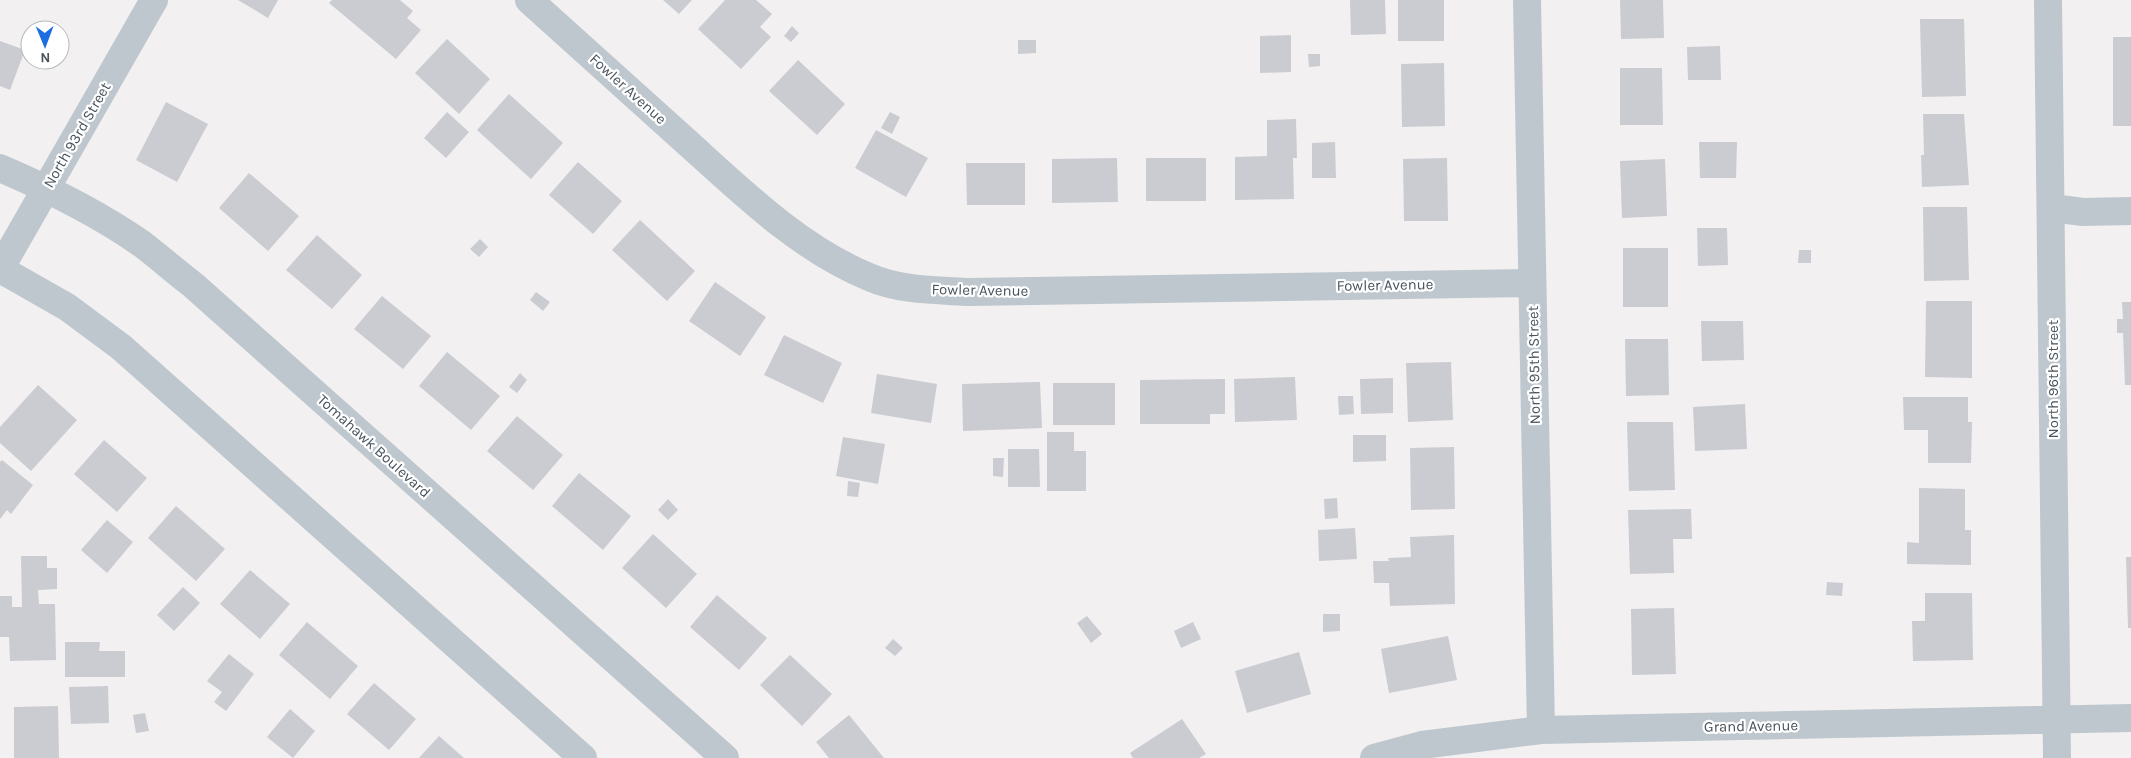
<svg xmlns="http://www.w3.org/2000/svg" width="2131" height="758" font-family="Karla,sans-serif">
<rect width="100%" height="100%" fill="#f2f0f0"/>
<!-- building -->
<path fill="#caccd2" d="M 238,0 L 278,0 L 268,18 Z
M 332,0 L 400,0 L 413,11 L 407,18 L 421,30 L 396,59 L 329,3 Z
M 663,0 L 692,0 L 679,14 Z
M 725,0 L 756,0 L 772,14 L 760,27 L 771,37 L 741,69 L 698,29 Z
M 1350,0 L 1385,0 L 1386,34 L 1351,35 Z
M 1398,0 L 1444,0 L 1444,41 L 1398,41 Z
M 1620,0 L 1663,0 L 1664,38 L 1621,39 Z
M 1920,19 L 1964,19 L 1966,96 L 1922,97 Z
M 792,26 L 799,33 L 791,42 L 784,36 Z
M 1291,35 L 1291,72 L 1260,73 L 1260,36 Z
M 2113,37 L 2131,37 L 2131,126 L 2113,126 Z
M 447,39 L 490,79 L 459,114 L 415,73 Z
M 1018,40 L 1036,40 L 1036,53 L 1018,54 Z
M 0,41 L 25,50 L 10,90 L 0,86 Z
M 1720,46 L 1721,80 L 1688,80 L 1687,47 Z
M 1308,54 L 1320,54 L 1320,66 L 1309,67 Z
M 798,60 L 845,104 L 817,135 L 769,91 Z
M 1444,63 L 1445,126 L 1402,127 L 1401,64 Z
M 1620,68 L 1662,68 L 1663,125 L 1620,125 Z
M 509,94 L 563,143 L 531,179 L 477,130 Z
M 166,102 L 208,124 L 177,182 L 136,160 Z
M 447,112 L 469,132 L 446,158 L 424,138 Z
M 890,112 L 900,117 L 892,134 L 881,128 Z
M 1923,114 L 1964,114 L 1969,185 L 1922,187 L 1921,155 L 1924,155 Z
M 1296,119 L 1297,158 L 1293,158 L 1294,199 L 1235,200 L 1235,157 L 1267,156 L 1267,120 Z
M 876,130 L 928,158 L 906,197 L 855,168 Z
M 1335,142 L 1336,178 L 1312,178 L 1312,143 Z
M 1699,142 L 1737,142 L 1736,178 L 1700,178 Z
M 1117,158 L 1118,202 L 1052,203 L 1052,159 Z
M 1146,158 L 1206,158 L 1206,201 L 1146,201 Z
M 1447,158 L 1448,221 L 1404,221 L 1403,159 Z
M 1665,159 L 1667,216 L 1622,218 L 1620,161 Z
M 578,162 L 622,201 L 593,234 L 549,195 Z
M 966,163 L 1025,163 L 1025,205 L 967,205 Z
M 249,173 L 299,216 L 268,251 L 219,208 Z
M 1923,207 L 1967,207 L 1969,280 L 1924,281 Z
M 640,220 L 695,271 L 667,301 L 612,250 Z
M 1697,228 L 1727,228 L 1728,265 L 1698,266 Z
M 317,235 L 362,275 L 332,309 L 286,270 Z
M 480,239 L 488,247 L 479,257 L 470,249 Z
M 1623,248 L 1668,248 L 1668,307 L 1623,307 Z
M 1799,250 L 1811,250 L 1811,263 L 1798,263 Z
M 715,282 L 766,317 L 740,356 L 689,321 Z
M 536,292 L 550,302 L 543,311 L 530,300 Z
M 382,296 L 431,336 L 403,369 L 354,329 Z
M 1926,301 L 1972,301 L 1972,378 L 1925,377 Z
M 2122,302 L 2131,302 L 2131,385 L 2125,385 L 2123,333 L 2117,333 L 2117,319 L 2123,319 Z
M 1701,321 L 1743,321 L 1744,360 L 1702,361 Z
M 784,335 L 842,363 L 823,403 L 764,375 Z
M 1625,339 L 1668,339 L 1669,395 L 1626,396 Z
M 447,352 L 500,396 L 471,430 L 419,386 Z
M 1451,362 L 1453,420 L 1408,422 L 1406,363 Z
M 520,373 L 527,380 L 517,393 L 509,387 Z
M 877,374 L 937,384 L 931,423 L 871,413 Z
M 1295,377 L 1297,420 L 1235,422 L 1234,379 Z
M 1393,378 L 1393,413 L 1361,414 L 1360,379 Z
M 1225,379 L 1225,414 L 1210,414 L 1210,424 L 1140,424 L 1140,380 Z
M 1040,382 L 1042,428 L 963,431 L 962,384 Z
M 1053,383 L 1115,383 L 1115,425 L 1053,425 Z
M 38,385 L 77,420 L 31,471 L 0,443 L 0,427 Z
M 1338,396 L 1353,396 L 1354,414 L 1339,415 Z
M 1903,397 L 1968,397 L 1968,422 L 1972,422 L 1971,463 L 1928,463 L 1928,430 L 1904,430 Z
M 1745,404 L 1747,449 L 1695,451 L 1693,407 Z
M 517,416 L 563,455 L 533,490 L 487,451 Z
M 1627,422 L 1673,422 L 1675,490 L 1629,491 Z
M 1047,432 L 1074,432 L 1074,451 L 1086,451 L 1086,491 L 1047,491 Z
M 1353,435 L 1386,435 L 1386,461 L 1353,462 Z
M 843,437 L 885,444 L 878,484 L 836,476 Z
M 104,440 L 147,478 L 117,512 L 74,474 Z
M 1454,447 L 1455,509 L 1411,510 L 1410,448 Z
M 1008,449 L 1039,449 L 1040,487 L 1008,487 Z
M 993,458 L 1004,458 L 1003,477 L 993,476 Z
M 2,460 L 33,485 L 11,514 L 7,510 L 0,519 L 0,462 Z
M 579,473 L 631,516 L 603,550 L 552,506 Z
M 848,481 L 860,483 L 858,497 L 847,496 Z
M 1919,488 L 1965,489 L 1965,530 L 1971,530 L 1971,565 L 1907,564 L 1907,542 L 1919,543 Z
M 1337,498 L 1338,518 L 1325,519 L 1324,499 Z
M 668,499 L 678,510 L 668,520 L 658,510 Z
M 176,506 L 225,549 L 196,581 L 148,538 Z
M 1691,509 L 1692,539 L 1673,539 L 1674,573 L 1630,574 L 1628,510 Z
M 107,520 L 133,542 L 107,573 L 81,550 Z
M 1355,528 L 1357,559 L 1319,561 L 1318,530 Z
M 653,534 L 697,574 L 666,608 L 622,568 Z
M 1454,535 L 1455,604 L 1390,606 L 1389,583 L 1374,583 L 1373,561 L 1389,561 L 1388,558 L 1411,557 L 1410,537 Z
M 21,556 L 47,556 L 47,568 L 57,568 L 57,589 L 38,590 L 39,604 L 55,604 L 56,660 L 10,661 L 9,637 L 0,637 L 0,596 L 12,596 L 12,607 L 22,607 Z
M 2126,557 L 2131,557 L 2131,628 L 2128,628 Z
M 250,570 L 290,604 L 260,639 L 220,604 Z
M 1827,582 L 1843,583 L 1842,596 L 1826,595 Z
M 183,587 L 200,603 L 174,631 L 157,615 Z
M 1925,593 L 1972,593 L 1973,660 L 1913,661 L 1912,621 L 1925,621 Z
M 717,595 L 767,638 L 739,670 L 690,627 Z
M 1674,608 L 1676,674 L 1632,675 L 1631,609 Z
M 1323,614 L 1340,614 L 1340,631 L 1323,632 Z
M 1087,616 L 1102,634 L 1091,643 L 1077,623 Z
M 307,622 L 358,666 L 330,699 L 279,655 Z
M 1193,622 L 1201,639 L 1181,648 L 1174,631 Z
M 1448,636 L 1457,680 L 1389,693 L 1381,649 Z
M 893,639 L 903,648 L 895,656 L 885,648 Z
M 65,642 L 100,642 L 99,651 L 125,651 L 125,677 L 65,677 Z
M 1299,652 L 1311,694 L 1247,713 L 1235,671 Z
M 229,654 L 254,674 L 226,711 L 214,702 L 222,692 L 207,681 Z
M 790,655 L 832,694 L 802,726 L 760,685 Z
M 374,683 L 416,719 L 389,750 L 347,714 Z
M 108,686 L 109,723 L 71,724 L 69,687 Z
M 58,706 L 59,758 L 14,758 L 14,707 Z
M 290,709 L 315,731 L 293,758 L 267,737 Z
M 145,713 L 149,731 L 136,733 L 133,715 Z
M 849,715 L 884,758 L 829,758 L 816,742 Z
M 1182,719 L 1206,754 L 1199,758 L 1133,758 L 1130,753 Z
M 439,736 L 464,758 L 419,758 Z"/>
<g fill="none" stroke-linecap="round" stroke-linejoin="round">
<!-- minor -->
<path stroke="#bec7ce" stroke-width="28" d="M 529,0 C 582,48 636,96 690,145 C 744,194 801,249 869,277 C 901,291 936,290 970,292 L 1532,283
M 1527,0 L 1541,730
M 2048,0 L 2057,758
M 0,168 C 49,189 98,213 142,244 C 159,257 176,272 193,285 L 725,758
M 2052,208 L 2083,212 L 2131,211
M 0,269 L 67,307 L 121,347 L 583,758
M 0,269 L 154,0
M 1374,758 L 1422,745 L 1541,730 L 2131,718"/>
</g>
<g text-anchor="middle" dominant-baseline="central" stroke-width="4.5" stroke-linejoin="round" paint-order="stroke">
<!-- street labels -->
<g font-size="15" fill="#48535d" stroke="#fff">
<text transform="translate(628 89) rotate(42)">Fowler Avenue</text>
<text transform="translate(77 135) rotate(-60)">North 93rd Street</text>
<text transform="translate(1385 285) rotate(-1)">Fowler Avenue</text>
<text transform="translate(980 290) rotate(1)">Fowler Avenue</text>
<text transform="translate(1534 365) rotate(-91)">North 95th Street</text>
<text transform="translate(2053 379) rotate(-90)">North 96th Street</text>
<text transform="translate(374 446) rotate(42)">Tomahawk Boulevard</text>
<text transform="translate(1751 726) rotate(-1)">Grand Avenue</text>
</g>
</g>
<!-- north arrow -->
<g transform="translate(45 45) rotate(179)"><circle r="24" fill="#ffffff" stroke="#b6babe"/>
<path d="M0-4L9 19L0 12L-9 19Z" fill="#1c6ee0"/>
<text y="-8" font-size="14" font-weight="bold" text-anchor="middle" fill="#48535d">N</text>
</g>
</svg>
